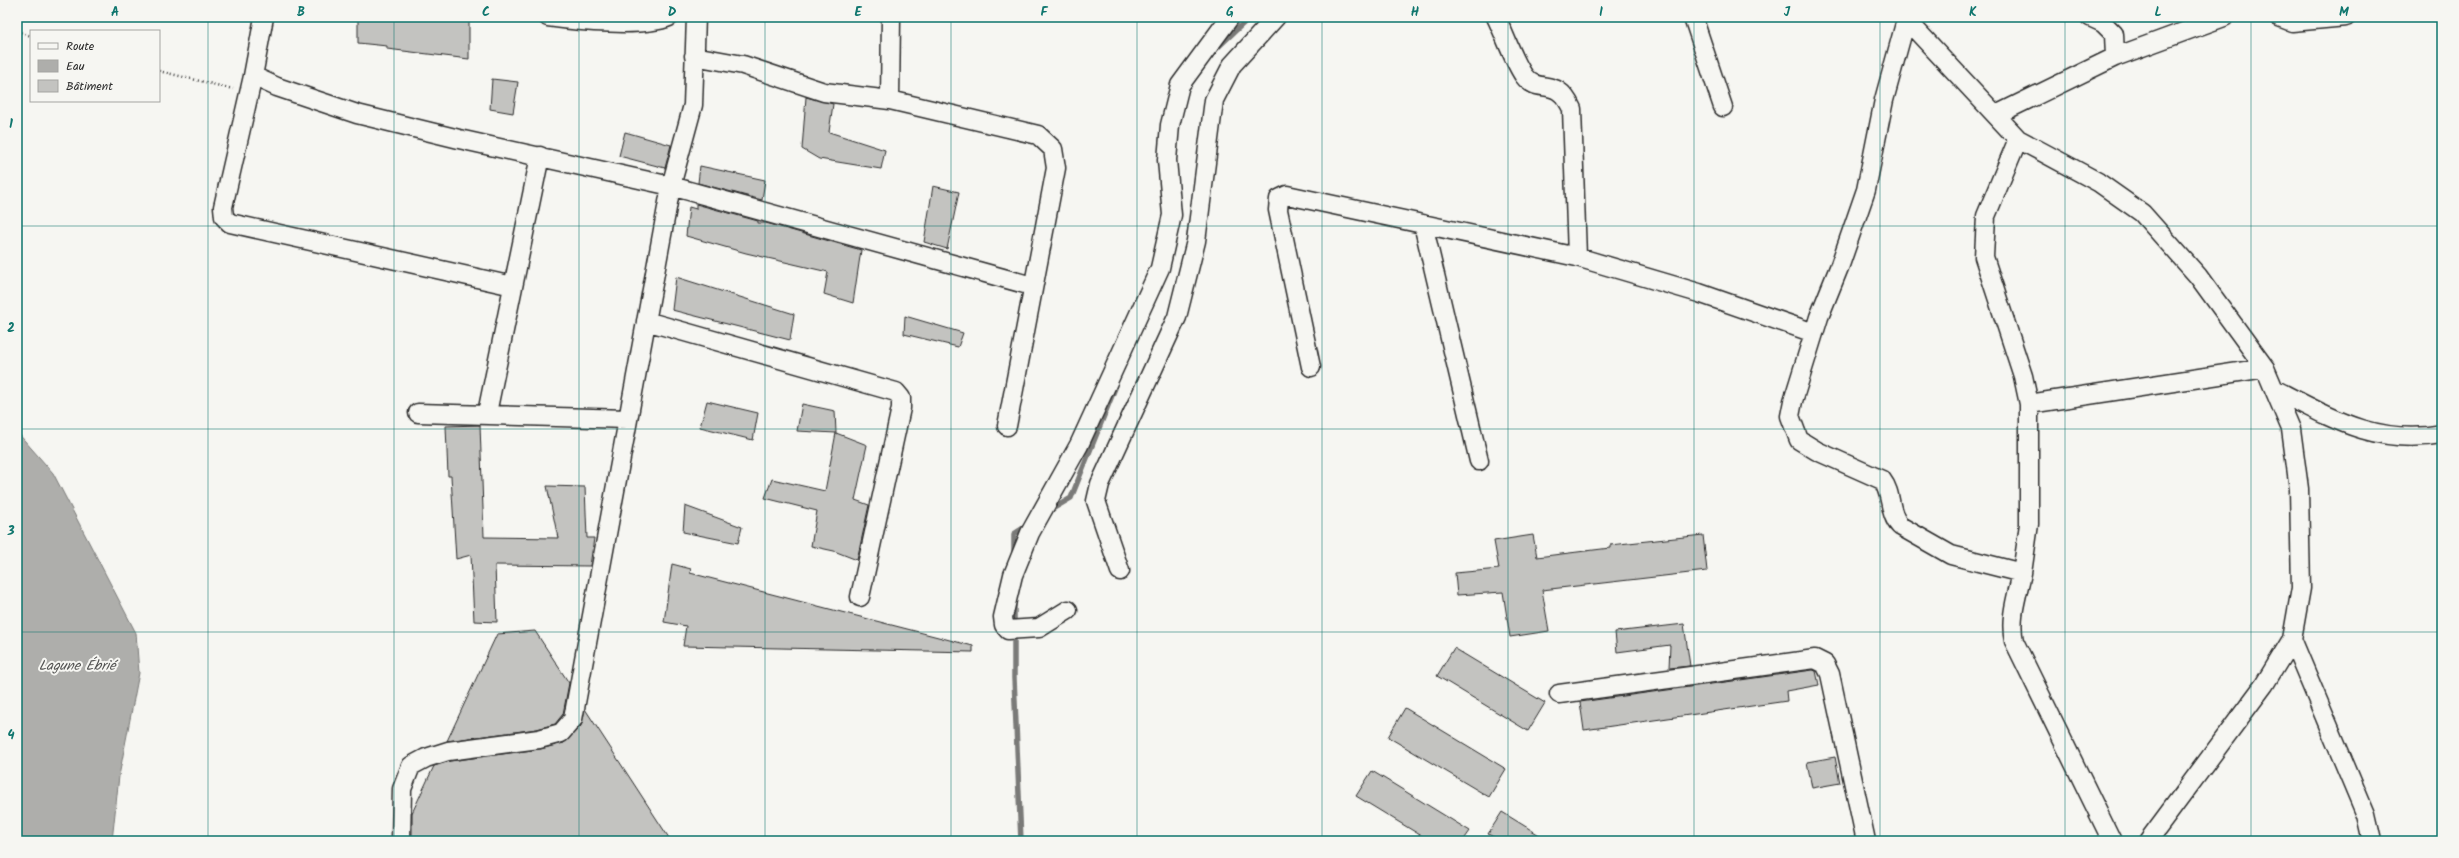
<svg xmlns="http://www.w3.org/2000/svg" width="2459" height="858" font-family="Kalam,sans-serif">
<rect width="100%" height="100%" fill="#f6f6f2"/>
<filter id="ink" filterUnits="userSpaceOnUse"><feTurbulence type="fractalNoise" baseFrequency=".025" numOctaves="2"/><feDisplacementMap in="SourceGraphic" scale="8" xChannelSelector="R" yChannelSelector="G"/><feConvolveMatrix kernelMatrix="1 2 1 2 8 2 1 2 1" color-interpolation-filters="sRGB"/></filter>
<g filter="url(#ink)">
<!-- water -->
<path fill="#aeaeab" stroke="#7a7a78" d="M 17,432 L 53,473 L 136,633 L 139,673 L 119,776 L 112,841 L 17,841 Z"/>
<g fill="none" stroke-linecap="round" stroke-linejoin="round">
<!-- stream -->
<path stroke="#7a7a78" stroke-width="5.5" d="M 1217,48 L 1250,17
M 1049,511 L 1071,498 L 1115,388
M 1014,554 L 1014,534 L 1028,525
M 1014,601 L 1014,678 L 1021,841"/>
</g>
<!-- building -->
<path fill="#c3c3c0" stroke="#2b2b2b" d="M 358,17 L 469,17 L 469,59 L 387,49 L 387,46 L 358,43 Z
M 492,79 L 518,82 L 513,113 L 490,109 Z
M 806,97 L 833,104 L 829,132 L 885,150 L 881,169 L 819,159 L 802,149 Z
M 625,132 L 671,145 L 665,168 L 619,156 Z
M 700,166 L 765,180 L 762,200 L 698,183 Z
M 933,186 L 959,192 L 947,249 L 924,242 Z
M 696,204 L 758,221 L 758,223 L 766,223 L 861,250 L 853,303 L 824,294 L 828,272 L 746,253 L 686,236 L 689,207 L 696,209 Z
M 676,277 L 794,314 L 790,340 L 672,310 Z
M 905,316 L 963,333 L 958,347 L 904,334 Z
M 707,401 L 758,413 L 753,440 L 700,427 Z
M 802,404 L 835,411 L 836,433 L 797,431 Z
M 480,425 L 484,537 L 558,538 L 547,486 L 585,487 L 587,538 L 594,538 L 590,566 L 495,565 L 497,622 L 474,621 L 471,555 L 456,559 L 451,476 L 448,476 L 446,426 Z
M 836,433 L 867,445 L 855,500 L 869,505 L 857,560 L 834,551 L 811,546 L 817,511 L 765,498 L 772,479 L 825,491 Z
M 685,506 L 742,527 L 738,543 L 683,532 Z
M 1533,535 L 1537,557 L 1610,548 L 1610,545 L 1703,535 L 1707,571 L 1542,590 L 1549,631 L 1510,637 L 1503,592 L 1457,595 L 1455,573 L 1499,569 L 1494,541 Z
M 672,564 L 691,569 L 690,573 L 973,646 L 973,652 L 683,646 L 686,626 L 664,622 Z
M 1684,624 L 1690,666 L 1669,668 L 1670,645 L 1617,652 L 1615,632 Z
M 535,631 L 569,683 L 563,714 L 555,724 L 537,729 L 447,741 L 497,634 Z
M 1454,648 L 1545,703 L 1528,731 L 1437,676 Z
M 1813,670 L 1816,671 L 1819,685 L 1786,691 L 1787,701 L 1584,730 L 1580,702 Z
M 1405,708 L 1506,769 L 1489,797 L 1388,737 Z
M 585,709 L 671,841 L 412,841 L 412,813 L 434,766 L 450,761 L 540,749 L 564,743 L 581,726 Z
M 1835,757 L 1840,783 L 1812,788 L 1807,762 Z
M 1372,771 L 1470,831 L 1463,841 L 1430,841 L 1356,796 Z
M 1502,812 L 1549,841 L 1501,841 L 1488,834 Z"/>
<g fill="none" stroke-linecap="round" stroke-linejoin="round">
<defs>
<path id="minor" d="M 264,17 L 253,76 L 277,87 L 357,114 L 459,139 L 671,186 L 1032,286
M 548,17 C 576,21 643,28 669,17
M 1496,17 C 1505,35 1513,60 1524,76 C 1539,96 1556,74 1572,109 L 1577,257
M 1693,17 L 1723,107
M 1904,17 L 2018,139 L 2098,182 L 2142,213 L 2198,276 L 2265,368 L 2291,429 L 2299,489 L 2301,588 L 2292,639 L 2264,685 L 2148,841
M 1913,17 L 1906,20 L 1884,100 L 1866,190 L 1840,265 L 1819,317 L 1793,401 L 1790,416 L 1799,440 L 1817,451 L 1882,480 C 1893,494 1888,513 1900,526 L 1951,555 L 2022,573 L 2029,524 L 2029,404 L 2023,376 L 1984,257 L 1986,216 L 2018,139
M 2090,17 L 2103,23 L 2114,34 L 2115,57
M 2279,17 L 2292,22 L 2346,17
M 694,56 L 743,65 L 824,92 L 890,100 L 1038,135 L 1053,149 L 1056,168 L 1007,426
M 253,76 L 223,207 L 224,217 L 230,223 L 513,286
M 890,100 L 891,17
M 1996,115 L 2115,57 L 2224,17
M 1423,224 L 1479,461
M 646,321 L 896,392 L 901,398 L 901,408 L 860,597
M 1311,367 L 1278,210 L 1279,199 L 1287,195 L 1577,257 L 1699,293 L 1814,333
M 2276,390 C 2331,418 2377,446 2442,434
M 2029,404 L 2265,368
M 418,413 L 628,419
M 487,413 L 540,156
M 1120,571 L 1096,501 L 1100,484 L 1177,317 L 1196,241 L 1214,100 L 1232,65 L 1276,17
M 2022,573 C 2017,596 2009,618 2014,641 L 2112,841
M 1068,610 L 1039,628 L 1008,630 L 1004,625 L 1003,617 L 1013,575 L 1030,533 L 1079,445 L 1160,268 L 1172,215 L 1167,160 L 1170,125 L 1180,85 L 1230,17
M 2292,639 L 2366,815 L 2372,841
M 1559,694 L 1815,659 L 1825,664 L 1830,674 L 1866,841
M 401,841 L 402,789 L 411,766 L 426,758 L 448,751 L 539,739 L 561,733 L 573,719 L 671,186 L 693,105 L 696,17"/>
</defs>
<!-- minor casing -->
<use href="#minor" stroke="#2b2b2b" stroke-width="21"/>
<!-- path -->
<path stroke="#2b2b2b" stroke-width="2.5" stroke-dasharray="1 3" stroke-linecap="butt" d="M 17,31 L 31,36
M 159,71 L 233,89"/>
<!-- minor -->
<use href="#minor" stroke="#f6f6f2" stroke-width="18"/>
</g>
</g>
<!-- grid -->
<path fill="none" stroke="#0f766e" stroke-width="1" stroke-opacity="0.55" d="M 208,17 L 208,841M 394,17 L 394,841M 579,17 L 579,841M 765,17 L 765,841M 951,17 L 951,841M 1137,17 L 1137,841M 1322,17 L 1322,841M 1508,17 L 1508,841M 1694,17 L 1694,841M 1880,17 L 1880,841M 2065,17 L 2065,841M 2251,17 L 2251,841M 17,226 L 2442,226M 17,429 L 2442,429M 17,632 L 2442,632"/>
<g text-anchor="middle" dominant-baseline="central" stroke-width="4" stroke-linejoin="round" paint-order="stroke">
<!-- water labels -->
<g font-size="14" font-style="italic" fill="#525251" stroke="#f6f6f2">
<text x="77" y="666">Lagune Ébrié</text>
</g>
</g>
<!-- margin -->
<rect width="2459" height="858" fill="none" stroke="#f6f6f2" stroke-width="44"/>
<!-- legend -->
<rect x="30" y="30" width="130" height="72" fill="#f6f6f2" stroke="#a5a5a2"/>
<rect x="38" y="43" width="20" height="6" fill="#f6f6f2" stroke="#a5a5a2"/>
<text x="66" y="50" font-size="12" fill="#2b2b2b">Route</text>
<rect x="38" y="60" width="20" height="12" fill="#aeaeab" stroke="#a5a5a2"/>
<text x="66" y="70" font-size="12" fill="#2b2b2b">Eau</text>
<rect x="38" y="80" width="20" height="12" fill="#c3c3c0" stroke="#a5a5a2"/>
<text x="66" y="90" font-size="12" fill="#2b2b2b">Bâtiment</text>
<rect x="22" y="22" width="2415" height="814" fill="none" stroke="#0f766e" stroke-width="1.5"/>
<g font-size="13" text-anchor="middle" font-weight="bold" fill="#0f766e">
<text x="115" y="16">A</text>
<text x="301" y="16">B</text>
<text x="486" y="16">C</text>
<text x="672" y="16">D</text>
<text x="858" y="16">E</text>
<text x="1044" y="16">F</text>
<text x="1230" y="16">G</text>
<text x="1415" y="16">H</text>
<text x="1601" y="16">I</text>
<text x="1787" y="16">J</text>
<text x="1973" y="16">K</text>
<text x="2158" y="16">L</text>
<text x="2344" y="16">M</text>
<text x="11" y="128">1</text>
<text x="11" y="332">2</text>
<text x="11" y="535">3</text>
<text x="11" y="739">4</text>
</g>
</svg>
